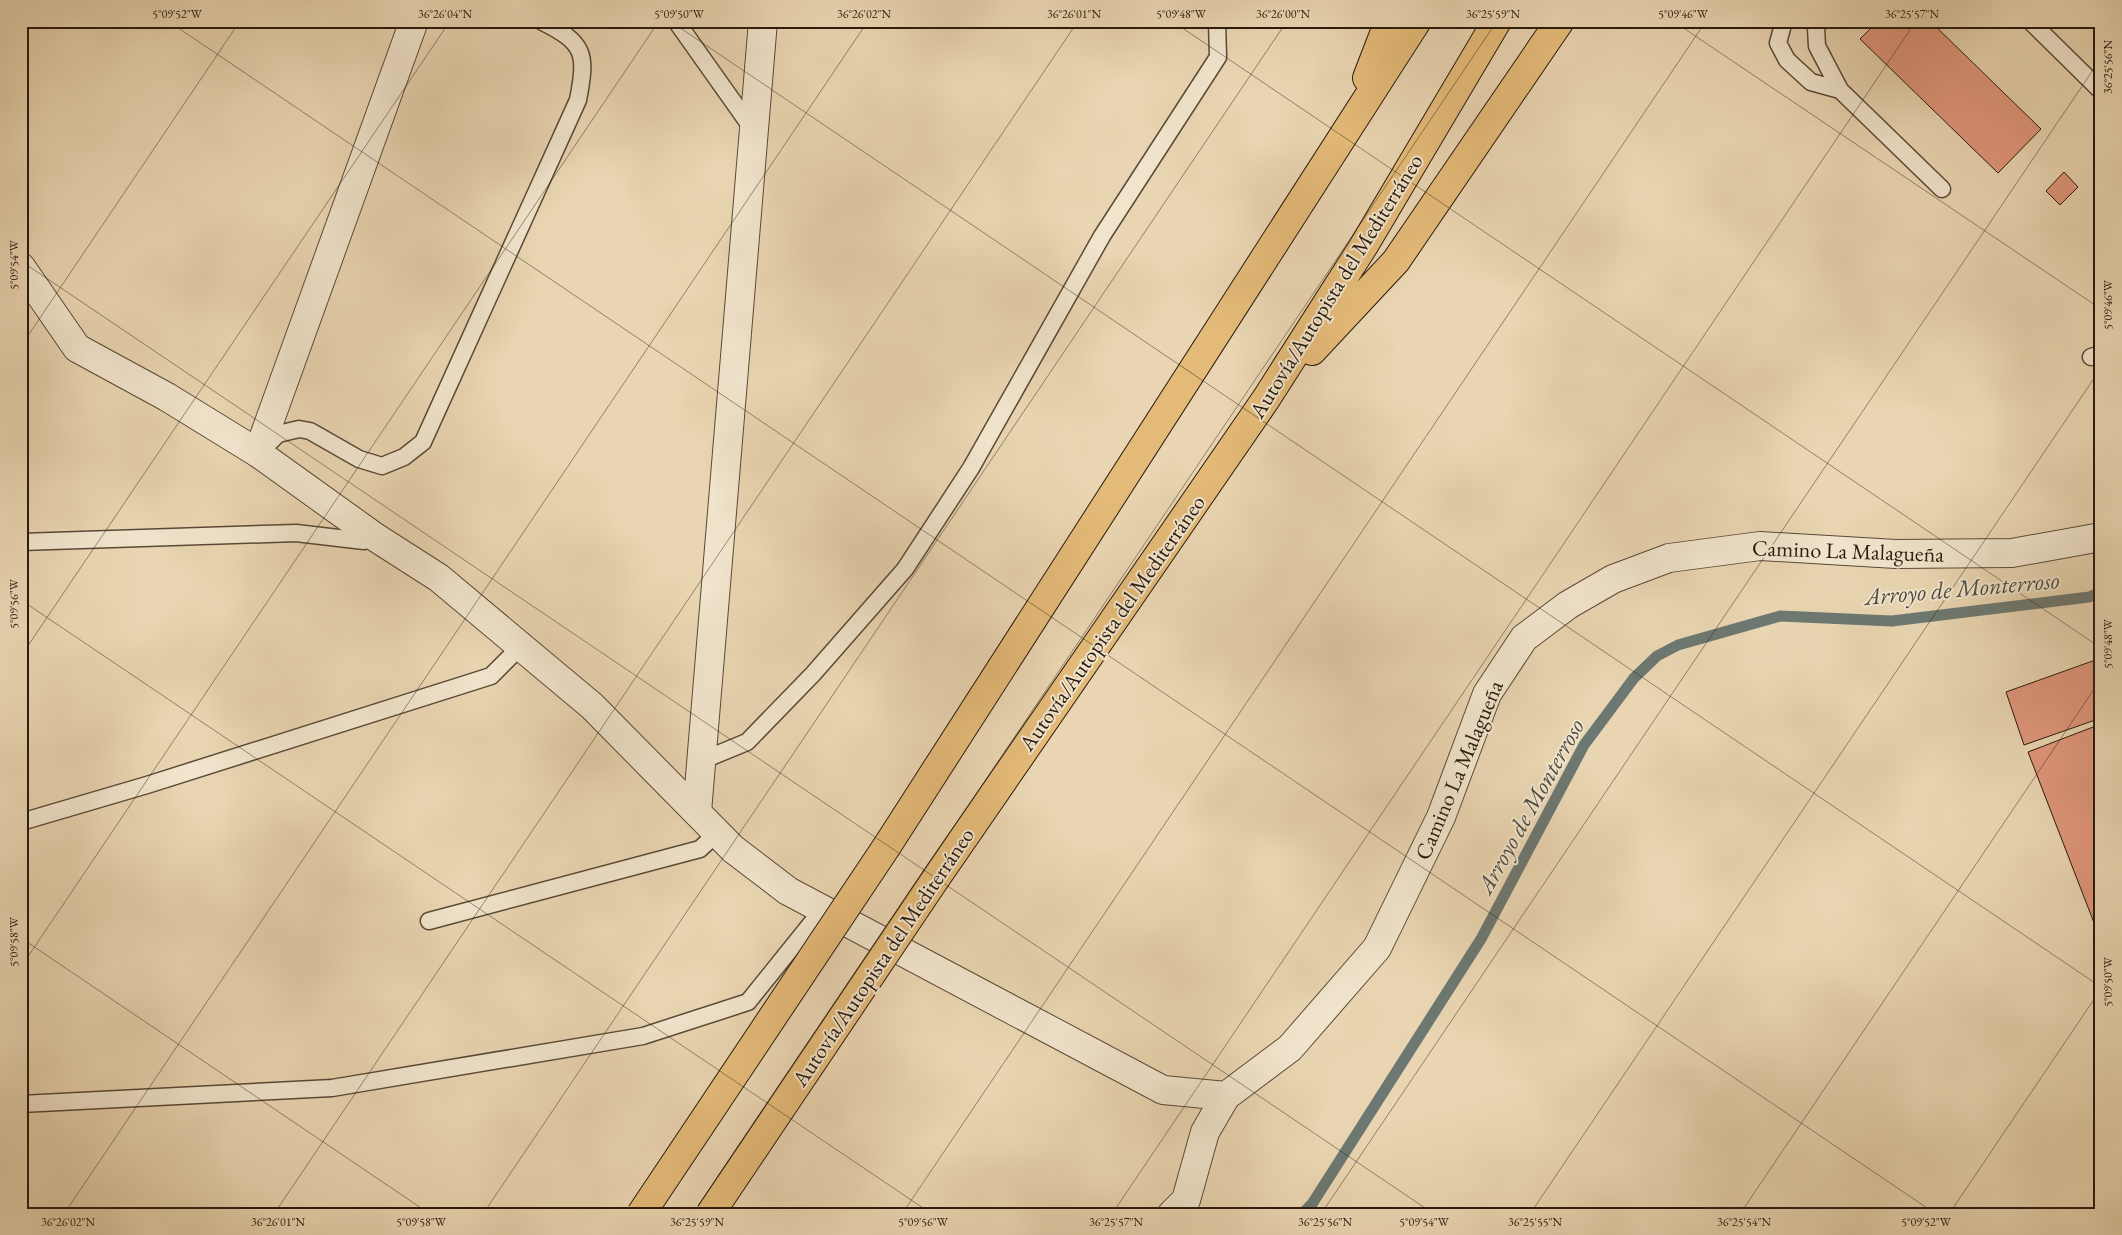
<svg xmlns="http://www.w3.org/2000/svg" width="2122" height="1235" font-family="'EB Garamond',serif">
<rect width="100%" height="100%" fill="#e9d5b1"/>
<filter id="stains"><feTurbulence type="fractalNoise" baseFrequency=".004" numOctaves="4"/><feColorMatrix values="0 0 0 0 .2 0 0 0 0 .09 0 0 0 0 .02 0 0 0 .5 -.17"/></filter>
<radialGradient id="worn" r=".72"><stop offset=".6" stop-color="#630" stop-opacity="0"/><stop offset="1" stop-color="#630" stop-opacity=".3"/></radialGradient>
<g fill="none" stroke-linecap="round" stroke-linejoin="round">
<!-- stream -->
<path stroke="#6c7871" stroke-width="11" d="M 1302,1214 L 1312,1204 L 1481,939 L 1584,745 L 1634,678 L 1657,656 L 1678,645 L 1780,616 L 1892,621 L 2089,597 L 2101,592"/>
</g>
<!-- building -->
<path fill="#e0967b" stroke="#291a0e" d="M 1868,21 L 1930,21 L 2041,129 L 1998,173 L 1860,39 L 1873,26 Z
M 2064,172 L 2078,187 L 2060,205 L 2046,191 Z
M 2101,658 L 2101,718 L 2024,745 L 2006,692 Z
M 2101,724 L 2101,941 L 2028,752 Z"/>
<g fill="none" stroke-linecap="round" stroke-linejoin="round">
<defs>
<path id="service" d="M 676,21 L 754,131
M 1784,21 L 1778,43 L 1787,60 L 1811,82 L 1840,90
M 1820,21 L 1816,28 L 1817,46 L 1840,90 L 1942,189
M 2030,21 L 2101,91
M 2091,357 L 2101,354
M 264,448 L 278,434 L 299,429 L 310,431 L 359,459 L 382,466 L 404,457 L 423,442 L 578,100 C 587,53 585,43 541,21
M 21,542 L 296,533 L 364,541 L 375,537
M 701,761 L 747,742 L 813,674 L 905,569 L 971,468 L 1102,236 L 1218,57 L 1217,21
M 21,822 L 147,785 L 491,676 L 521,646
M 429,921 L 700,849 L 717,833
M 21,1104 L 332,1088 L 643,1036 L 748,1002 L 822,910"/>
<path id="minor" d="M 258,453 L 414,21
M 697,812 L 763,21"/>
<path id="tertiary" d="M 21,267 L 77,348 L 167,397 L 258,453 L 375,537 L 439,578 L 592,706 L 733,849 L 788,891 L 1163,1090 L 1226,1096
M 1172,1214 L 1186,1200 L 1205,1132 L 1226,1096 L 1290,1048 L 1377,948 L 1441,817 L 1487,694 L 1524,638 L 1568,605 L 1613,579 L 1669,558 L 1760,546 L 1896,554 L 2012,553 L 2101,537"/>
<path id="motorway" d="M 1367,78 L 1389,21
M 1312,351 L 1396,261 L 1560,21
M 887,846 L 1417,21
M 936,878 L 1266,399 L 1363,247 L 1497,21"/>
</defs>
<!-- service casing -->
<use href="#service" stroke="#594937" stroke-width="19"/>
<!-- minor casing -->
<use href="#minor" stroke="#594937" stroke-width="30"/>
<!-- tertiary casing -->
<use href="#tertiary" stroke="#594937" stroke-width="30"/>
<!-- motorway casing -->
<use href="#motorway" stroke="#291a0e" stroke-width="30"/>
<!-- service -->
<use href="#service" stroke="#f1e4cc" stroke-width="16"/>
<!-- minor -->
<use href="#minor" stroke="#f1e4cc" stroke-width="28"/>
<!-- tertiary -->
<use href="#tertiary" stroke="#f1e4cc" stroke-width="28"/>
<!-- motorway -->
<use href="#motorway" stroke="#e4ba78" stroke-width="28"/>
<defs>
<path id="motorway-bridge" d="M 641,1214 L 887,846
M 710,1214 L 936,878"/>
</defs>
<!-- motorway-bridge casing -->
<use href="#motorway-bridge" stroke="#291a0e" stroke-width="30" stroke-linecap="butt"/>
<!-- motorway-bridge -->
<use href="#motorway-bridge" stroke="#e4ba78" stroke-width="28"/>
</g>
<!-- ticks -->
<path fill="none" stroke="#291a0e" stroke-width="1" stroke-opacity="0.45" d="M 168,21 L 1936,1214M 670,21 L 2101,987M 1172,21 L 2101,648M 1673,21 L 2101,309M 21,35 L 31,21M 21,261 L 1434,1214M 21,346 L 240,21M 21,600 L 932,1214M 21,656 L 450,21M 21,938 L 430,1214M 21,967 L 659,21M 64,1214 L 868,21M 274,1214 L 1078,21M 483,1214 L 1287,21M 693,1214 L 1497,21M 902,1214 L 1706,21M 1112,1214 L 1916,21M 1321,1214 L 2101,58M 1530,1214 L 2101,368M 1740,1214 L 2101,679M 1949,1214 L 2101,989"/>
<g text-anchor="middle" dominant-baseline="central" stroke-width="4" stroke-linejoin="round" paint-order="stroke">
<!-- street labels -->
<g font-size="22" fill="#291a0e" stroke="#f1e4cc">
<text transform="translate(1336 286) rotate(-58)">Autovía/Autopista del Mediterráneo</text>
<text transform="translate(1848 551) rotate(2)">Camino La Malagueña</text>
<text transform="translate(1112 623) rotate(-55)">Autovía/Autopista del Mediterráneo</text>
<text transform="translate(1459 770) rotate(-67)">Camino La Malagueña</text>
<text transform="translate(883 957) rotate(-56)">Autovía/Autopista del Mediterráneo</text>
</g>
<!-- water labels -->
<g font-size="24" font-style="italic" fill="#4b4940" stroke="#f1e4cc">
<text transform="translate(1962 588) rotate(-5)">Arroyo de Monterroso</text>
<text transform="translate(1530 806) rotate(-61)">Arroyo de Monterroso</text>
</g>
</g>
<!-- margin -->
<rect width="2122" height="1235" fill="none" stroke="#e9d5b1" stroke-width="55"/>
<rect x="28" y="28" width="2066" height="1180" fill="none" stroke="#291a0e" stroke-width="2"/>
<g font-size="12" text-anchor="middle" fill="#291a0e">
<text x="177" y="18">5°09'52"W</text>
<text x="445" y="18">36°26'04"N</text>
<text x="679" y="18">5°09'50"W</text>
<text x="864" y="18">36°26'02"N</text>
<text x="1074" y="18">36°26'01"N</text>
<text x="1181" y="18">5°09'48"W</text>
<text x="1283" y="18">36°26'00"N</text>
<text x="1493" y="18">36°25'59"N</text>
<text x="1683" y="18">5°09'46"W</text>
<text x="1912" y="18">36°25'57"N</text>
<text transform="translate(2108 67) rotate(-90)" y="4">36°25'56"N</text>
<text transform="translate(14 265) rotate(-90)" y="4">5°09'54"W</text>
<text transform="translate(2108 305) rotate(-90)" y="4">5°09'46"W</text>
<text transform="translate(14 604) rotate(-90)" y="4">5°09'56"W</text>
<text transform="translate(2108 644) rotate(-90)" y="4">5°09'48"W</text>
<text transform="translate(14 942) rotate(-90)" y="4">5°09'58"W</text>
<text transform="translate(2108 982) rotate(-90)" y="4">5°09'50"W</text>
<text x="68" y="1226">36°26'02"N</text>
<text x="278" y="1226">36°26'01"N</text>
<text x="421" y="1226">5°09'58"W</text>
<text x="697" y="1226">36°25'59"N</text>
<text x="923" y="1226">5°09'56"W</text>
<text x="1116" y="1226">36°25'57"N</text>
<text x="1325" y="1226">36°25'56"N</text>
<text x="1424" y="1226">5°09'54"W</text>
<text x="1535" y="1226">36°25'55"N</text>
<text x="1744" y="1226">36°25'54"N</text>
<text x="1926" y="1226">5°09'52"W</text>
</g>
<rect width="100%" height="100%" filter="url(#stains)"/>
<rect width="100%" height="100%" fill="url(#worn)"/>
</svg>
